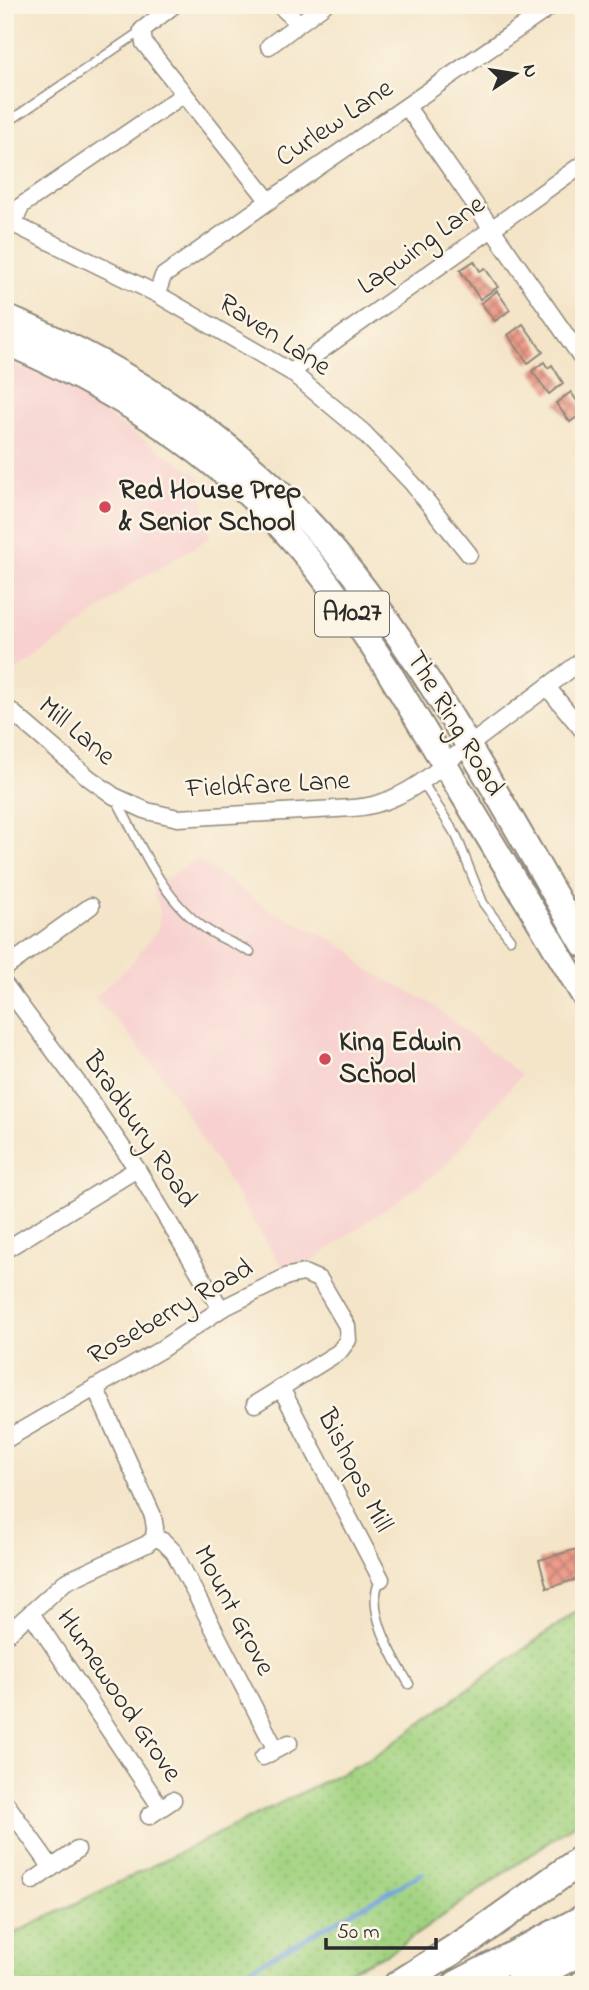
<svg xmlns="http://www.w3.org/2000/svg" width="589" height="1990" font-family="'Indie Flower',sans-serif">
<defs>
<pattern id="grass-dots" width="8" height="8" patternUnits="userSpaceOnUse" patternTransform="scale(1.75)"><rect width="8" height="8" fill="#a2d381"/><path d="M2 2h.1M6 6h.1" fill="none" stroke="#8cb570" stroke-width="1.8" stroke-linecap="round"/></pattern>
<pattern id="building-cross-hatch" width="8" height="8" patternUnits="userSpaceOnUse" patternTransform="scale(1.75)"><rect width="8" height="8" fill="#eb9b8a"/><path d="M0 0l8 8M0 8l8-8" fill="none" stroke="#bf7f71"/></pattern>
</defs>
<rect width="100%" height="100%" fill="#fcf5e5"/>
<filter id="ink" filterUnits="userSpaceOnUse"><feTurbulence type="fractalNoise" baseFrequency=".0143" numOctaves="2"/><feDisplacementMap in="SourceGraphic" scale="14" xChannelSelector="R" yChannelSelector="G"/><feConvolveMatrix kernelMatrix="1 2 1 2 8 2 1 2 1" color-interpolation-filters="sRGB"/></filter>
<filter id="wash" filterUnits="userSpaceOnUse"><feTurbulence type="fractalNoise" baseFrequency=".00686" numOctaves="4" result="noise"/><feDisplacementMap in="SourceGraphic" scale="28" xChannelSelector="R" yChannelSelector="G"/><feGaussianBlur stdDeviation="1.57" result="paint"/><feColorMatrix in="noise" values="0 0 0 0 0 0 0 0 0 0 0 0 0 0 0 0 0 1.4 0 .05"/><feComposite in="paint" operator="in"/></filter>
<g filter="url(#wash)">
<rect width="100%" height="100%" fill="#f4e5c9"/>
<!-- built -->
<path fill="#f7d0cf" d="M 5,361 L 49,377 L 199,476 L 210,538 L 127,587 L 67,636 L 8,676 L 5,676 Z
M 197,859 L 265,907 L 329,938 L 355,954 L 362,967 L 429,1002 L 521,1075 L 443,1168 L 309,1263 L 282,1267 L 163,1077 L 121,1025 L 94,998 L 129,966 L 158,929 L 160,911 L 152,887 Z"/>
<!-- grass -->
<path fill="url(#grass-dots)" stroke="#667f56" stroke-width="2" d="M 584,1606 L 584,1817 L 393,1951 L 317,1985 L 5,1985 L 5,1938 L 374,1757 Z"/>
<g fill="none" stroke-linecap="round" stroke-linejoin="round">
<!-- stream -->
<path stroke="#6fa2db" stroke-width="4.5" d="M 220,1985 L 423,1873"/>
</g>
<g id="blocks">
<!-- building -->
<path fill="url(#building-cross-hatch)" d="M 474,261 L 480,271 L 485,268 L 498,287 L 480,299 L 460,270 Z
M 497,291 L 510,310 L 495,321 L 481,303 Z
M 523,324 L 543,352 L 528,363 L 508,335 Z
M 544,362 L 548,368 L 552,365 L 563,383 L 549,394 L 532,371 Z
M 571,392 L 584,412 L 570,422 L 556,403 Z
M 584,1547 L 584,1577 L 547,1588 L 539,1560 Z"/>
</g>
</g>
<g filter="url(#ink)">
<use href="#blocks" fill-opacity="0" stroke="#90887a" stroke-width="2"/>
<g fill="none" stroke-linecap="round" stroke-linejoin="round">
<defs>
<path id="lane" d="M 5,124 L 141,31
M 423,783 L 457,837 L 483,903 L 510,939
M 116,799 C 140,843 162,900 206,929 C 219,938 236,944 250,952
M 381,1579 C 363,1608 394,1658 409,1684"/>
<path id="street" d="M 174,5 L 142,30 L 144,43 L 269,201
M 279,5 L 299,23
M 269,46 L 324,5
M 407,107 L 584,361
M 5,220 L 157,294 L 291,372 L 363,432 L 412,483 L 469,554
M 13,224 L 22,205 L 183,95
M 157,294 L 163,276 L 269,201 L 553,5
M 291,372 L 584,163
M 547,687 L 584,732
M 5,706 L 89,778 L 114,796 L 147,811 L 178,818 L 353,808 C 388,806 417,788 443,765 L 584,659
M 5,968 L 91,906
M 5,985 L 80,1086 L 137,1169 L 221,1309
M 5,1250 L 137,1169
M 95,1387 L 153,1516 L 155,1528 L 154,1538 L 163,1541 L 174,1552 L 276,1750
M 281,1388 L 381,1579
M 5,1440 L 160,1350 L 221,1309 L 288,1276 L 304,1273 L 320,1280 L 347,1326 L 348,1340 L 339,1352 L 255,1404
M 31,1613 L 161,1808
M 5,1636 L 65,1582 L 147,1544 L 154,1538
M 263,1757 L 289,1743
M 5,1802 L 52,1868
M 149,1816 L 173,1800
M 33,1881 L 77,1850"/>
<path id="primary" d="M 5,317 C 134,369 253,451 341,559 C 437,678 507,814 584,945
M 5,342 C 116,390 224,458 302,551 C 333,588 360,627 386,667 L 584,996"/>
<path id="highway" d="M 398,1985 L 472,1938 L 584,1858
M 457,1985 L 584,1919
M 517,1985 L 584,1949
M 583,1985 L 584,1984"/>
</defs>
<!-- lane casing -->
<use href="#lane" stroke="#90887a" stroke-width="11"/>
<!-- street casing -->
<use href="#street" stroke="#90887a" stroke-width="19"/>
<!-- primary casing -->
<use href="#primary" stroke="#90887a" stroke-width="28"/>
<!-- highway casing -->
<use href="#highway" stroke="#90887a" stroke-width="32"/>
<!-- lane -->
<use href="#lane" stroke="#fff" stroke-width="8"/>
<!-- street -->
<use href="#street" stroke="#fff" stroke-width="16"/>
<!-- primary -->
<use href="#primary" stroke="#fff" stroke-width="24"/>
<!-- highway -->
<use href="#highway" stroke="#fff" stroke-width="28"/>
</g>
</g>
<!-- markers -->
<g fill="#d1495b" stroke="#fcf5e5" stroke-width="2.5">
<circle cx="105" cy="507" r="7"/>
<circle cx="325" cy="1059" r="7"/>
</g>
<g text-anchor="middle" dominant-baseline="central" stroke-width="5" stroke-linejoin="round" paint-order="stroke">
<!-- shield labels -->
<rect fill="#fcf5e5" stroke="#6a6863" stroke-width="2" x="315" y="591.5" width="74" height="45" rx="5"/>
<g font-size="26" font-weight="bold" fill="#2b2b2b">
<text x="352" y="614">A1027</text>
</g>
<!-- street labels -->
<g font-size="28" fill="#2b2b2b" stroke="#fcf5e5">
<text transform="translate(335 124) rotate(-34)">Curlew Lane</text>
<text transform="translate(422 246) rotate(-36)">Lapwing Lane</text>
<text transform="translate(274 336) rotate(33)">Raven Lane</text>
<text transform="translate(454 724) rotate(59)">The Ring Road</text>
<text transform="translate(76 732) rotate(40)">Mill Lane</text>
<text transform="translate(268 786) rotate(-3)">Fieldfare Lane</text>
<text transform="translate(139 1130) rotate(56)">Bradbury Road</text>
<text transform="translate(171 1313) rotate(-30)">Roseberry Road</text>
<text transform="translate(354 1471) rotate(63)">Bishops Mill</text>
<text transform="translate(233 1611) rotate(62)">Mount Grove</text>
<text transform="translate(118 1696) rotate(56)">Humewood Grove</text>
</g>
<!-- poi labels -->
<g font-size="28" font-weight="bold" fill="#2b2b2b" stroke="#fcf5e5" text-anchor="start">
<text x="119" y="491">Red House Prep<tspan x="119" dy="32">&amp; Senior School</tspan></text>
<text x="339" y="1043">King Edwin<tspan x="339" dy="32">School</tspan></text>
</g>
</g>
<!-- margin -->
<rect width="589" height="1990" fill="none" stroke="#fcf5e5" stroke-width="28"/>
<!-- north arrow -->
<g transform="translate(515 74) rotate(78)" stroke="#fcf5e5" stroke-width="5" paint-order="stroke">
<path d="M0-5L12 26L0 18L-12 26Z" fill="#2b2b2b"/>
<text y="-10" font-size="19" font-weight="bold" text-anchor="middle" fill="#2b2b2b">N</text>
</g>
<!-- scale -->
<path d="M326 1938v10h110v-10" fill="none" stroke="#2b2b2b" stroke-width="3.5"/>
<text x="337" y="1938" font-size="21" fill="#2b2b2b" stroke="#fcf5e5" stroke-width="5" paint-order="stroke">50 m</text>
</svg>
